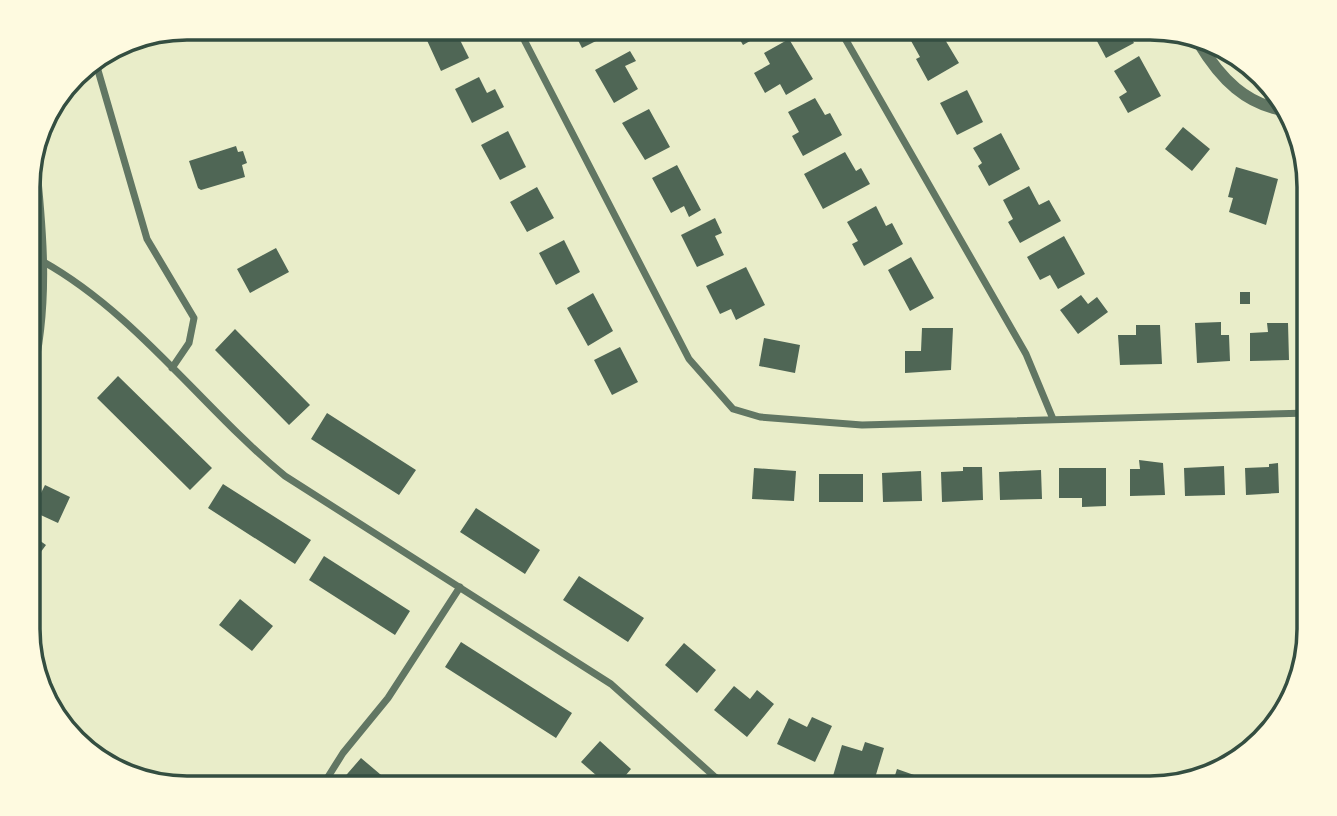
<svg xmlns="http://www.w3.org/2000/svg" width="1337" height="816" font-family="'IBM Plex Serif',serif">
<rect width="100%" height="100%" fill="#e9edc9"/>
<!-- building -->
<path fill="#4f6655" d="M 185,28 L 188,39 L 175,42 L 174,39 L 134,47 L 133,39 Z
M 442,28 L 454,28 L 469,58 L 441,71 L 425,36 Z
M 572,28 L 607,28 L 610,34 L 582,48 Z
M 733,28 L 773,28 L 743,45 Z
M 929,28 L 938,28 L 959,63 L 928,81 L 916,59 L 920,57 L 910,39 Z
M 1090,28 L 1125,28 L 1134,43 L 1106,58 Z
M 789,39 L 813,79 L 786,95 L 780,84 L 765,93 L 754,73 L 770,64 L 764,53 Z
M 630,51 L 636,61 L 625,66 L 638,89 L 614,103 L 595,70 Z
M 1139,56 L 1161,96 L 1128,113 L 1119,97 L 1127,92 L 1114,71 Z
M 479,77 L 487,93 L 495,89 L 504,107 L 472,123 L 455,89 Z
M 967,90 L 983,122 L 957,135 L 940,103 Z
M 815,98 L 825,115 L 830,113 L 842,135 L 803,156 L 792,136 L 799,132 L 788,112 Z
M 649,109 L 670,147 L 645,160 L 622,123 Z
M 1183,127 L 1210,149 L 1192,171 L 1165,149 Z
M 508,131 L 526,167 L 500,180 L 481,145 Z
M 1001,133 L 1020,169 L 989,186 L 978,166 L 982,163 L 973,148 Z
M 236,146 L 238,152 L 243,151 L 247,163 L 242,165 L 245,177 L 201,190 L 198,188 L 189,161 Z
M 845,152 L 856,171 L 861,168 L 870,184 L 823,209 L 804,174 Z
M 677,165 L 701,210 L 689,217 L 684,206 L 671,213 L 652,178 Z
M 1236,167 L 1278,179 L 1266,225 L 1229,212 L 1233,198 L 1228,197 Z
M 1029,186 L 1039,205 L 1049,200 L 1061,221 L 1020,243 L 1008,222 L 1013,219 L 1003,200 Z
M 537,187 L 554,218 L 527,232 L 510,202 Z
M 876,206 L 886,226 L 892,223 L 903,244 L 864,266 L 852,244 L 858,241 L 847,222 Z
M 715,218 L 722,233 L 715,236 L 724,255 L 697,267 L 681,235 Z
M 1064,236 L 1085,274 L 1058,289 L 1050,275 L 1040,280 L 1027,257 Z
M 564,240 L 580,272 L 556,285 L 539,253 Z
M 276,248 L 289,272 L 250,293 L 237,269 Z
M 911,257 L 934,298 L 910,311 L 888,270 Z
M 746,267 L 765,305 L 736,320 L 731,309 L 720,314 L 706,286 Z
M 1240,292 L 1250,292 L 1250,304 L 1240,304 Z
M 593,293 L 613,331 L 588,346 L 567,308 Z
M 1081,295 L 1088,304 L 1097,297 L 1108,312 L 1078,334 L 1060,310 Z
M 1221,322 L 1221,335 L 1229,335 L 1230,361 L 1197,363 L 1195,323 Z
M 1267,323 L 1288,323 L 1289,360 L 1250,361 L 1250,333 L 1268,332 Z
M 1136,325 L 1160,325 L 1162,364 L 1120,365 L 1118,335 L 1136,335 Z
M 922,328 L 953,328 L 951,370 L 905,373 L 905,351 L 921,351 Z
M 235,329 L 310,405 L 289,425 L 215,350 Z
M 764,338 L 800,345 L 795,373 L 759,366 Z
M 620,347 L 638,382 L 612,395 L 594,360 Z
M 118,376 L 212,468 L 190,490 L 97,398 Z
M 327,413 L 416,470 L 399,495 L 311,439 Z
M 1139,460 L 1163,463 L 1165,495 L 1130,496 L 1130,469 L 1140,469 Z
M 1278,463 L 1279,493 L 1246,495 L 1245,468 L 1269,467 L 1269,464 Z
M 1224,466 L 1225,495 L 1185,496 L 1184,468 Z
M 963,467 L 982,467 L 983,500 L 942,502 L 941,472 L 963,471 Z
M 754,468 L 796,471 L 794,501 L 752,499 Z
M 1059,468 L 1106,468 L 1106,506 L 1082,507 L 1082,498 L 1059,498 Z
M 1041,470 L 1042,499 L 1000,500 L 999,472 Z
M 921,471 L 922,501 L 883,502 L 882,473 Z
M 819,474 L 863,474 L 863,502 L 819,502 Z
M 223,484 L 311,540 L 295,564 L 208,508 Z
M 45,485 L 70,497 L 58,523 L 32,511 Z
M 476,508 L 540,550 L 525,574 L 460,532 Z
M 29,533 L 46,545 L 29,568 Z
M 324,556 L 410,611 L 395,635 L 309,580 Z
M 579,576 L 644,618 L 628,642 L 563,600 Z
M 240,599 L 273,626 L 252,651 L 219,625 Z
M 461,642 L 572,713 L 556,738 L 445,667 Z
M 684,643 L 716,670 L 697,693 L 665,665 Z
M 734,686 L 750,699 L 757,690 L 774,704 L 747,737 L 714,710 Z
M 812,717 L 832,726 L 815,762 L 777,744 L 789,718 L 807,727 Z
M 600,741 L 631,769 L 615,788 L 599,788 L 592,782 L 597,776 L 581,762 Z
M 865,742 L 884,748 L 872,788 L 833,776 L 842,745 L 862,751 Z
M 361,758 L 387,780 L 380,788 L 335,788 Z
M 897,769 L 934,782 L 932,788 L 891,788 Z"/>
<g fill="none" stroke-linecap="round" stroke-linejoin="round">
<!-- minor -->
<path stroke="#617663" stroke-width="7" d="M 518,28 L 689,359 L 733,409 L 760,417 L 862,425 L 1309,413
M 839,28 L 1026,354 L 1053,419
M 95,60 L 147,239 L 194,318 L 189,343 L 172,368
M 42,261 C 137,314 202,408 285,476 L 611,684 L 715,777 L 731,788
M 321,788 L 343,753 L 388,698 L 460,587"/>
<!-- tertiary -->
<path stroke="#617663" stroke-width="12" d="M 1199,43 C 1220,78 1246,106 1289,111
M 29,380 C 48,306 41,231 33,156"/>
</g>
<!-- crop -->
<path d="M0 0H1337V816H0ZM187 40H1150A147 147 0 0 1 1297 187V629A147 147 0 0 1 1150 776H187A147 147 0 0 1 40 629V187A147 147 0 0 1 187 40Z" fill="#fefae0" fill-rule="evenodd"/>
<path fill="none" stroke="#344e41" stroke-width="3.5" d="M187 40H1150A147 147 0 0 1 1297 187V629A147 147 0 0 1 1150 776H187A147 147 0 0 1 40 629V187A147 147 0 0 1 187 40Z"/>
</svg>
